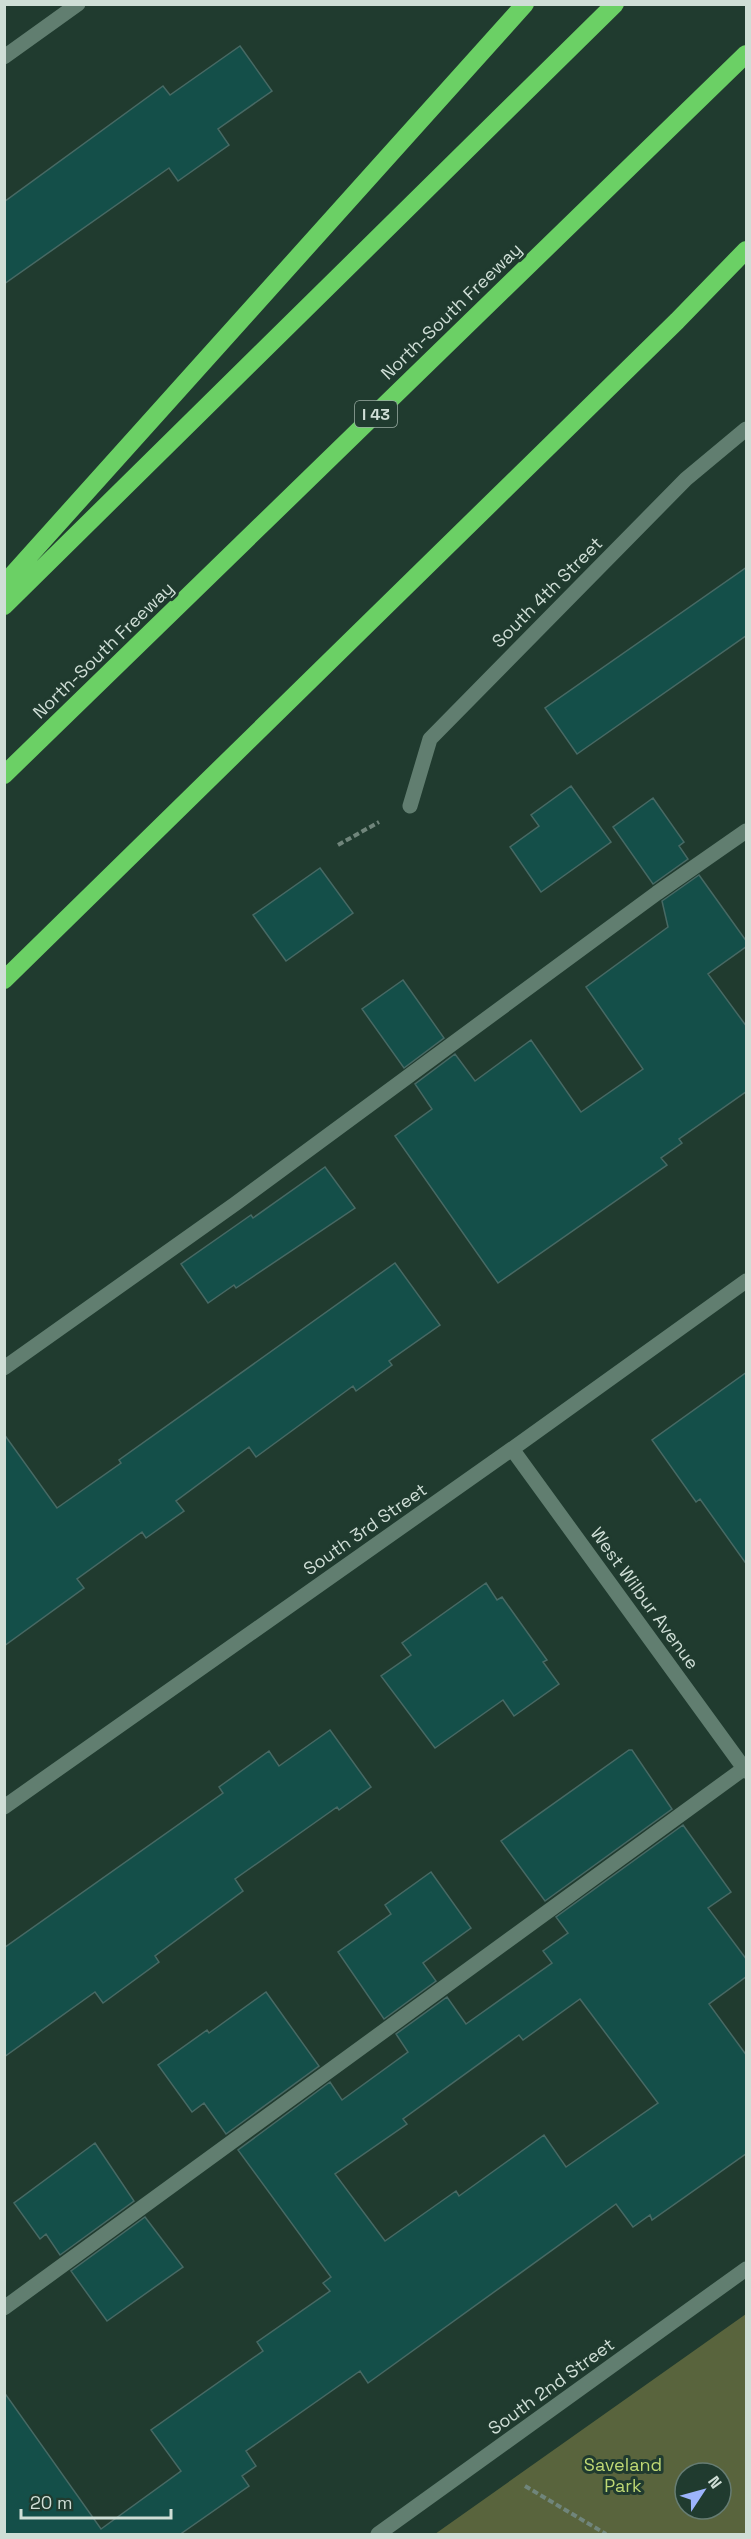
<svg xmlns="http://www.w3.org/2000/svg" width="751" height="2539" font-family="'Space Grotesk',sans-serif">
<rect width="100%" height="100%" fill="#203b2f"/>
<!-- green -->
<path fill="#59643d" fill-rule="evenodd" d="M 746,2314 L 746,2534 L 435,2534 ZM 685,2473 L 721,2473 L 721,2509 L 685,2509 Z"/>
<!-- building -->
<path fill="#144f49" stroke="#476964" stroke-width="1.5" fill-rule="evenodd" d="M 240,46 L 272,91 L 218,129 L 229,145 L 178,181 L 169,168 L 4,284 L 4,202 L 163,86 L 170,95 Z
M 747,567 L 747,635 L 577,754 L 545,708 Z
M 571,786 L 611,842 L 541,892 L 510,847 L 539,826 L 531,815 Z
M 653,798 L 684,842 L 679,846 L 688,859 L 653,884 L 613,827 Z
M 320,868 L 353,913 L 286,961 L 253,915 Z
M 699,875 L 747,942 L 747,946 L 708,974 L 747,1027 L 747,1091 L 679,1139 L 682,1143 L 661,1158 L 667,1165 L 498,1283 L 395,1136 L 432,1109 L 415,1084 L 455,1054 L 475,1081 L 531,1040 L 581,1112 L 643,1069 L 586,987 L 668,927 L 662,901 Z
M 403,980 L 444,1038 L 404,1068 L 362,1009 Z
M 325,1167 L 355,1208 L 236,1288 L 234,1285 L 208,1303 L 181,1264 L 251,1215 L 253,1218 Z
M 395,1263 L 440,1325 L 389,1361 L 392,1365 L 356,1391 L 353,1386 L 256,1457 L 249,1447 L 176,1501 L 184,1511 L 146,1538 L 142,1532 L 77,1579 L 84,1588 L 4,1646 L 4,1434 L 57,1508 L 121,1463 L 119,1460 Z
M 747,1372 L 747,1565 L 700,1499 L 696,1502 L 652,1440 Z
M 486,1583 L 497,1600 L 502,1597 L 547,1660 L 543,1662 L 559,1684 L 514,1716 L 503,1700 L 435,1748 L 381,1676 L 411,1655 L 402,1643 Z
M 330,1730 L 371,1787 L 339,1810 L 337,1807 L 235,1879 L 243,1891 L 155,1956 L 159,1962 L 103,2003 L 95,1992 L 4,2057 L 4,1948 L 223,1793 L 219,1787 L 269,1751 L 279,1766 Z
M 629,1750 L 632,1750 L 672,1809 L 545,1901 L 501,1841 Z
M 683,1825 L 731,1892 L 708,1908 L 747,1960 L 747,1976 L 709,2004 L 747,2056 L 747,2153 L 652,2220 L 650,2215 L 633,2227 L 616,2204 L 368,2383 L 360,2371 L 246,2451 L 256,2466 L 242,2476 L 249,2486 L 179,2535 L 4,2535 L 4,2392 L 101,2529 L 181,2471 L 151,2430 L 263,2351 L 257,2342 L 330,2291 L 323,2283 L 331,2277 L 238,2150 L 330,2082 L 342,2100 L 408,2052 L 396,2034 L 447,1997 L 466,2024 L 552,1963 L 543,1951 L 568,1933 L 556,1917 ZM 580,1999 L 658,2103 L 566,2167 L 544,2135 L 459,2196 L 456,2191 L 385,2241 L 335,2174 L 407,2124 L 403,2119 L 519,2035 L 523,2040 Z
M 431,1872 L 471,1928 L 423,1963 L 436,1981 L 384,2019 L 338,1952 L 391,1914 L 385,1905 Z
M 266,1992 L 319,2066 L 226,2134 L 204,2103 L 192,2112 L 158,2065 L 207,2030 L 209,2033 Z
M 95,2143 L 134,2201 L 60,2255 L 46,2234 L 40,2239 L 14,2203 Z
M 145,2217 L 183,2267 L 107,2321 L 71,2271 Z"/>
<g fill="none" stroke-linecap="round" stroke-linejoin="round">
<!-- path -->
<path stroke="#70857b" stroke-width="4" stroke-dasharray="6 3" stroke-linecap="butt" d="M 338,845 L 379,822
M 525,2486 L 606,2534"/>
<!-- minor -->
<path stroke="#617e70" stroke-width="15" d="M 4,57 L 78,4
M 410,806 L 430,739 L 686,479 L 746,429
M 4,1368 L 235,1204 L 657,893 L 746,831
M 512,1449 L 746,1771
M 4,1807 L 512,1449 L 746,1281
M 4,2308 L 746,1767
M 378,2534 L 746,2269"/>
<!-- highway -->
<path stroke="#6bd065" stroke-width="18" d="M 4,584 L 525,4
M 4,606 L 615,4
M 4,775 L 746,54
M 4,980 L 677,321 L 746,250"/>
</g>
<g text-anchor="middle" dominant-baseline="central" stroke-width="6" stroke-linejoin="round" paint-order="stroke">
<!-- shield labels -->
<rect fill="#203b2f" stroke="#9aada4" stroke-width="1.5" x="355" y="401" width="42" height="26" rx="4.5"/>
<g font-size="16" font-weight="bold" fill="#cfded6">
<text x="376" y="414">I 43</text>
</g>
<!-- street labels -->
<g font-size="18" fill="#cfded6" stroke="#203b2f">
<text transform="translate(451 311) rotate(-44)">North-South Freeway</text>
<text transform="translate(547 592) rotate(-45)">South 4th Street</text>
<text transform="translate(103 650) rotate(-44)">North-South Freeway</text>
<text transform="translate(365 1529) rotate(-35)">South 3rd Street</text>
<text transform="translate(645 1598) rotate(54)">West Wilbur Avenue</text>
<text transform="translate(551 2386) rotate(-36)">South 2nd Street</text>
</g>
<!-- park labels -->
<g font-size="18" fill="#bed874" stroke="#203b2f">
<text x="623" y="2464">Saveland<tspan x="623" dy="21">Park</tspan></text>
</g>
</g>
<!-- border -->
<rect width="751" height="2539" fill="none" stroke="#cfded6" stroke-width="12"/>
<!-- north arrow -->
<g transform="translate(703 2491) rotate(54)"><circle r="28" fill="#203b2f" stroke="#667c72" stroke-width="1.5"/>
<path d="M0-4.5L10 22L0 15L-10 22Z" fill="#9db4fd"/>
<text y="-9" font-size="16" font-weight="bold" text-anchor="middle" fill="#cfded6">N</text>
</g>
<!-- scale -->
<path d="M21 2509v9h150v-9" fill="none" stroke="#cfded6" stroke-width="3"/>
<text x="30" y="2509" font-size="18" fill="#cfded6" stroke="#203b2f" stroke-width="4.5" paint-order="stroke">20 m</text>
</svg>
